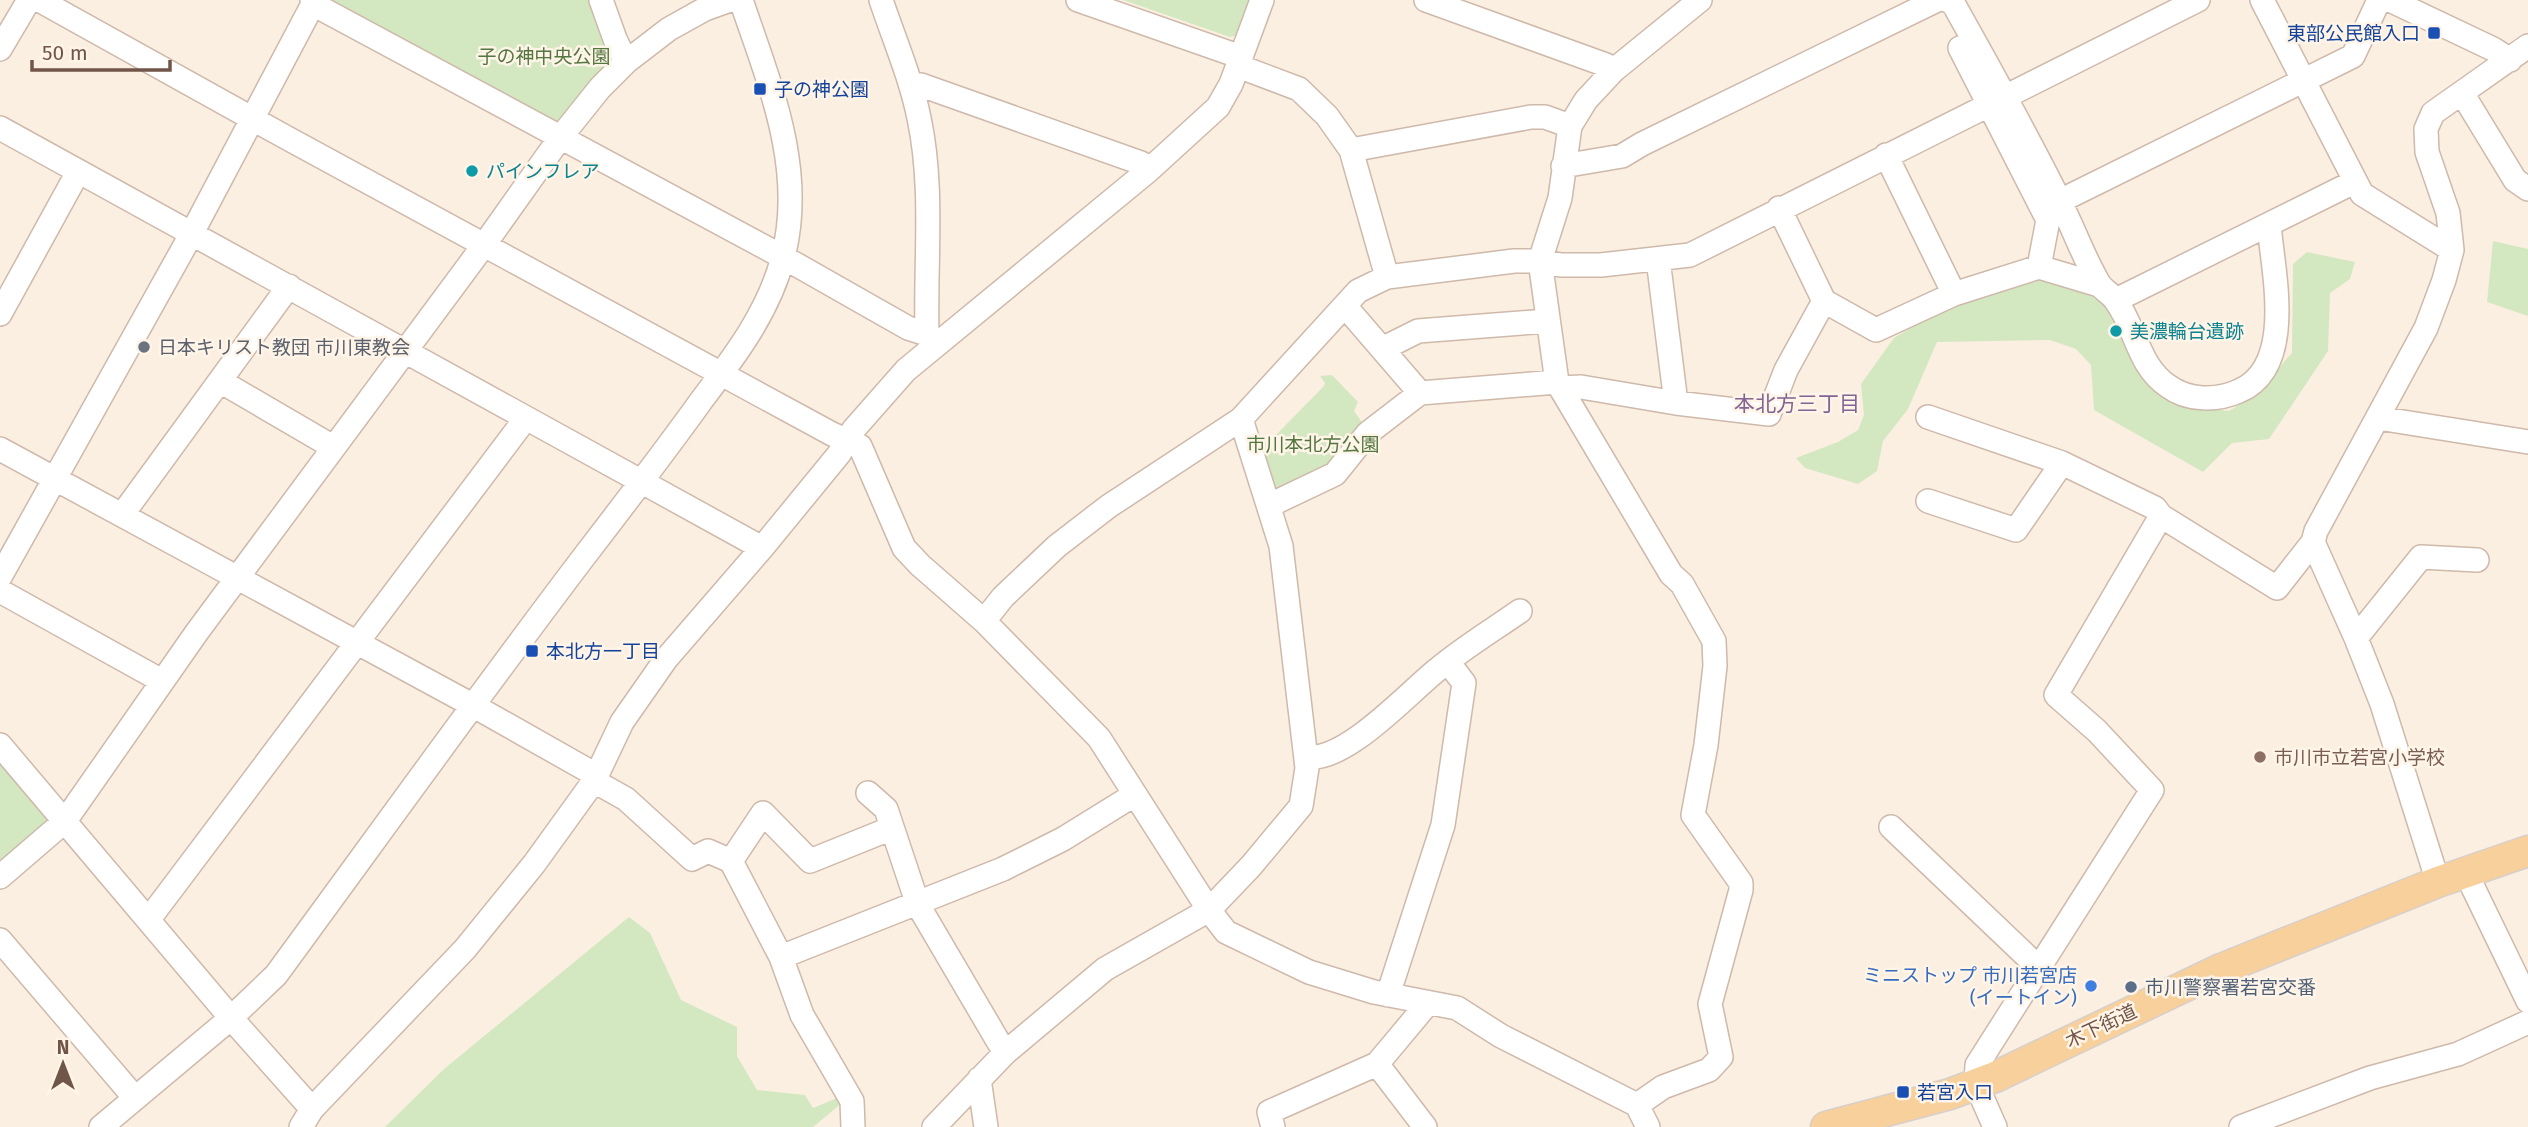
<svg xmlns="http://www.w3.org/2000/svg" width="2528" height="1127" font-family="'Fira Sans','Noto Sans JP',sans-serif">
<rect width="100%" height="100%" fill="#fbefe1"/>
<!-- green -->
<path fill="#d3e8c0" d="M 324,0 L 594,0 L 615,57 L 558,127 Z
M 1123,0 L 1255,0 L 1242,34 L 1230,37 Z
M 2493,241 L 2528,249 L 2528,316 L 2487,302 Z
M 2307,252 L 2355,262 L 2350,279 L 2330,293 L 2328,351 L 2269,439 L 2232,443 L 2203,472 L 2094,410 L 2091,365 L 2076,349 L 2050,340 L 1937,342 L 1908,409 L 1883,441 L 1877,471 L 1858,484 L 1805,468 L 1796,458 L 1838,442 L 1858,430 L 1864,415 L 1861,384 L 1894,338 L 1947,306 L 2040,277 L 2100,298 L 2142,373 L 2178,404 L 2229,411 L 2252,397 L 2292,353 L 2293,264 Z
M 1332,375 L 1358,402 L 1354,411 L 1366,428 L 1332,471 L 1273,499 L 1254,446 L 1262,440 L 1273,438 L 1324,386 L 1325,383 L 1320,376 Z
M 0,755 L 58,820 L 0,870 Z
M 629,917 L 650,933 L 681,1000 L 737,1027 L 737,1056 L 757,1090 L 805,1095 L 813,1108 L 837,1098 L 842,1103 L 813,1127 L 385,1127 L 444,1069 Z"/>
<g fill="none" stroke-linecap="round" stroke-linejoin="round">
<defs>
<path id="minor" d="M 39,0 L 289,139 L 832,434 L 860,446 L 904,548 L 920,565 L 984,621 L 1099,738 L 1209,910 L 1226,932 L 1309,972 L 1374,992 L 1457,1008 L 1501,1036 L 1637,1105 L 1648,1127
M 312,0 L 313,4 L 783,257 L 908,328 L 927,334
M 601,0 L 615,39 L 626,62
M 881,0 C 894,39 911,78 919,118 C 934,188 925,262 927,334 L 931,345
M 1078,0 L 1241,57
M 1426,0 L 1606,65 L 1614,70
M 1946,0 L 1953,3 C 1989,68 2026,133 2059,200 C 2073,227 2083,256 2098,282 C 2102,290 2111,293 2116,301 C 2136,328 2138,366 2168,386 C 2188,401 2217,401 2239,391 C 2296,367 2273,272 2269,225
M 2262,0 L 2362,194 L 2452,250
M 2390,0 L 2493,49 L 2510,60
M 1960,48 L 2048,220 L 2039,267
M 0,49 L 29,0
M 1238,66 L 1299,89 L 1327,116 L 1351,150 L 1387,277
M 911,86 L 921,85 L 1141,163 L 1149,170
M 2462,93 L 2515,180 L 2528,189
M 0,128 L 762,548
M 1351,150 L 1531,117 L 1545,117 L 1570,126
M 1886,155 L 1954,294
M 1563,166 L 1622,156 L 1642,144 L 1937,0
M 2060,201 L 2353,56 L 2379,0
M 1658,259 L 1676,403
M 2116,300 L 2354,182
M 1824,301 L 1876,330 L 1954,294 L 2039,267 L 2099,285
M 1345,306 L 1420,393
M 0,314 L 78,172
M 1382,349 L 1418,331 L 1547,321
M 220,381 L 333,447
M 1561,388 L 1581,387 L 1676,403 L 1769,414 L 1786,370 L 1824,301 L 1779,208
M 1928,417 L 2062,463 L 2155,508 L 2161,516 L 2277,588 L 2313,542
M 2378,418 L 2528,442
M 0,449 L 474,706 L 596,775
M 1928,501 L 2016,530 L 2062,463
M 1270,505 L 1335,474 L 1368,433 L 1420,393 L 1557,382
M 122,515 L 289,286
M 0,577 L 192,233 L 313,4
M 0,591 L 162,681
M 984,621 L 1003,597 L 1057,546 L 1109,506 L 1241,419 L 1358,291 L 1387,277 L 1514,261 L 1540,261 L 1561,265 L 1601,265 L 1690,255 L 2198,0
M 2356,638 L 2421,557 L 2477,560
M 0,745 L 231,1018 L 312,1109
M 1306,757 C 1345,763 1407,694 1437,670 C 1463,648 1493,630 1520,611
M 594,781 L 626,799 L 692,859 L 708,851 L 731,861 L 781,957 L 802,1015 L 852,1101 L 853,1127
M 868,793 L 886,809 L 918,905 L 1005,1053
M 1891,827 L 2038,967
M 731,861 L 763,813 L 810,861 L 892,828
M 2466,873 L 2528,1001
M 0,877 L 65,821 L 197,632 L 484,245 L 560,138 L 600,88 L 626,62 L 669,29 L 705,9 L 730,0
M 2438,882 L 2382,704 L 2356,638 L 2313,542 L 2316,531 L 2426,328 L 2444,280 L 2452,250 L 2448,213 L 2427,152 L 2426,129 L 2433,113 L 2528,46
M 149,919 L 526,418
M 0,940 L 135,1098
M 781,957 L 1003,869 L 1063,839 L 1134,795
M 1388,995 L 1443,825 L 1464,683 L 1448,662
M 1377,1064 L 1425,1127
M 979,1079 L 986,1127
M 1637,1105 L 1663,1087 L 1709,1070 L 1721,1057 L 1710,1004 L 1741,890 L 1741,883 L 1693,815 L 1706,745 L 1715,666 L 1714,641 L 1682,584 L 1671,574 L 1557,382 L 1540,261 L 1560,198 L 1570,126 L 1586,100 L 1614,70 L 1700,0
M 101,1127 L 231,1018 L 276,975 C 378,836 479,695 583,558 C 623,506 663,454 701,401 C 734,357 769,312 783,257 C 806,168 769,83 741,0
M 301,1127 L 312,1109 L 465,949 L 534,864 L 594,781 L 622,722 L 666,659 L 762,548 L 839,454 L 854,429 L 906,370 L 1149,170 L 1218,107 L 1231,84 L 1262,0
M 934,1127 L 1005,1053 L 1105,969 L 1209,910 L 1251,866 L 1301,806 L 1307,768 L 1281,546 L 1241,419
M 1273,1127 L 1269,1112 L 1377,1064 L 1428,1003
M 1995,1127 L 1976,1084 L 1977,1065 L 2152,790 L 2097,731 L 2056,695 L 2161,516
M 2241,1127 L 2370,1078 L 2458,1054 L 2528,1022"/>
<path id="major" d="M 1826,1127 L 1950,1094 L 1995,1077 L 2221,969 L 2438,882 L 2528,851"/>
</defs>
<!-- minor casing -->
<use href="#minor" stroke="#ceb9ab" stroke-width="26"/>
<!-- major casing -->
<use href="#major" stroke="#d7cfcc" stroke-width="33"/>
<!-- minor -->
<use href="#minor" stroke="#fff" stroke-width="23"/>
<!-- major -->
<use href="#major" stroke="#f8d09b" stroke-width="30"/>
</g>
<!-- markers -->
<g fill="#1a4fb4" stroke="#fef4e7" stroke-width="2.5">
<rect x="2427" y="26" width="14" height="14" rx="3.5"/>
<rect x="753" y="82" width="14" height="14" rx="3.5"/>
<rect x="525" y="644" width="14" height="14" rx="3.5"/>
<rect x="1896" y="1085" width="14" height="14" rx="3.5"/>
</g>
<g fill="#0f9aa8" stroke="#fef4e7" stroke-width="2.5">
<circle cx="472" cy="171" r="7"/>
<circle cx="2116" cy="331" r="7"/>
</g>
<circle fill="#6b7280" stroke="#fef4e7" stroke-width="2.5" cx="144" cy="347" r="7"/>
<circle fill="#8d6e63" stroke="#fef4e7" stroke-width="2.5" cx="2260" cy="757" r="7"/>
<circle fill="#3f7fe0" stroke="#fef4e7" stroke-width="2.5" cx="2091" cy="986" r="7"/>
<circle fill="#5c6f8a" stroke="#fef4e7" stroke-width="2.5" cx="2131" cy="987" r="7"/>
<g text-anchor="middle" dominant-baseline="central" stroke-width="5" stroke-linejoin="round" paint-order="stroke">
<!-- transit labels -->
<g font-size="19" fill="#164399" stroke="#fef4e7" text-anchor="start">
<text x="2420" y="33" text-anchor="end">東部公民館入口</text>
<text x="774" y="89">子の神公園</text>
<text x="546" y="651">本北方一丁目</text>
<text x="1917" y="1092">若宮入口</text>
</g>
<!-- park labels -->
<g font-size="19" fill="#547742" stroke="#fef4e7">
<text x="544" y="56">子の神中央公園</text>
<text x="1313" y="444">市川本北方公園</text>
</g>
<!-- culture labels -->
<g font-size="19" fill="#0d838f" stroke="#fef4e7" text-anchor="start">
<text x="486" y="171">パインフレア</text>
<text x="2130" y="331">美濃輪台遺跡</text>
</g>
<!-- worship labels -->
<g font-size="19" fill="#5b616d" stroke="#fef4e7" text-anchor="start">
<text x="158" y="347">日本キリスト教団 市川東教会</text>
</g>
<!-- education labels -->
<g font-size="19" fill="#785e54" stroke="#fef4e7" text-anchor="start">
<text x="2274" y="757">市川市立若宮小学校</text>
</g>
<!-- shop labels -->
<g font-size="19" fill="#366cbe" stroke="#fef4e7" text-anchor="end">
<text x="2077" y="975">ミニストップ 市川若宮店<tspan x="2077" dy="22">(イートイン)</tspan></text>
</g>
<!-- service labels -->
<g font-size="19" fill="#4e5e75" stroke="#fef4e7" text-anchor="start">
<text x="2145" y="987">市川警察署若宮交番</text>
</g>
<!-- street labels -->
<g font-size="19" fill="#715549" stroke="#fef4e7">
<text transform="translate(2101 1026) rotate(-25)">木下街道</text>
</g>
<!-- neighbourhood labels -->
<g font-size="21" fill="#826495" stroke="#fef4e7">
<text x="1797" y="404">本北方三丁目</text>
</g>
</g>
<!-- north arrow -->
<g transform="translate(63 1064)" stroke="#fef4e7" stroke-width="5" paint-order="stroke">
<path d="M0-5L12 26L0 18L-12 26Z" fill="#715549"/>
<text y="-10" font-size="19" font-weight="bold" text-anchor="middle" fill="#715549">N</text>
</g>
<!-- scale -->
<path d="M32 60v10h138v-10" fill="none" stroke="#715549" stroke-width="3.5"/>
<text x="42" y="60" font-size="21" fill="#715549" stroke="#fef4e7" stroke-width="5" paint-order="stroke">50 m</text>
</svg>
